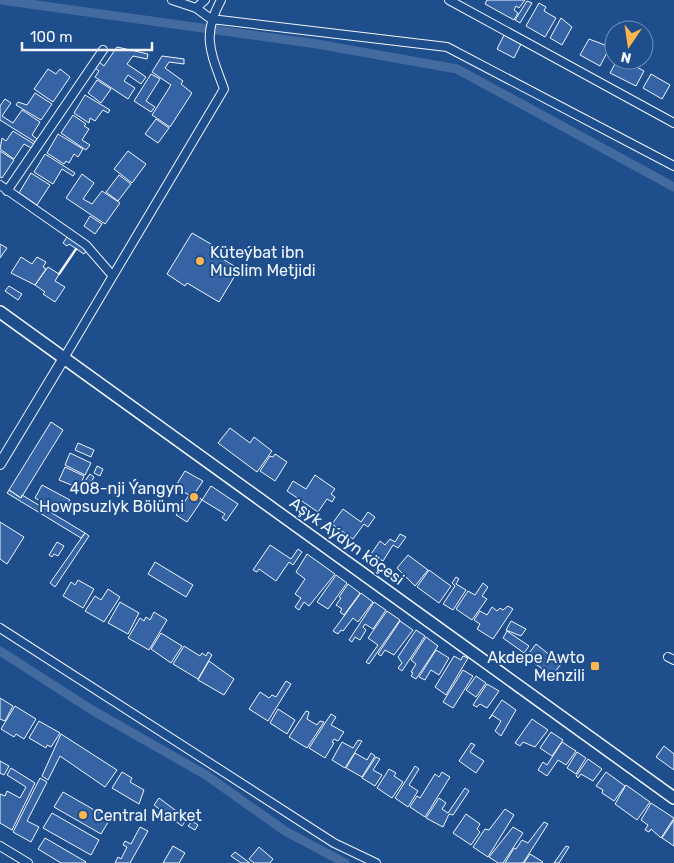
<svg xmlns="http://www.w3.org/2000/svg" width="674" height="863" font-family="Rubik,sans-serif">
<rect width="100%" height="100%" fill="#1f4e8c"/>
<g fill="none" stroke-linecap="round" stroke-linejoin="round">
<!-- canal -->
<path stroke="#446ba0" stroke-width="9" d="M 1,0 L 317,44 L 457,69 L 674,187
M 0,651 L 92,710 L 206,775 L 285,831 L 345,863"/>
</g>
<!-- building -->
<path fill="#3563a3" stroke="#f2f6ff" d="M 487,0 L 525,0 L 519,8 L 516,6 L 514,10 L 518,13 L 514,20 L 485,4 Z
M 527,1 L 532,3 L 520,23 L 515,20 Z
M 539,3 L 546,7 L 544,11 L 556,18 L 545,37 L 526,26 Z
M 561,18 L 572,27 L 562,45 L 550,38 Z
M 504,35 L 521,44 L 514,58 L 497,49 Z
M 589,39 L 610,47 L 600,66 L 580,55 Z
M 117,47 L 148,54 L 147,59 L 133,56 L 127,64 L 146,77 L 141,84 L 128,75 L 124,81 L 135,88 L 128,99 L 95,77 L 99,71 L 95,68 L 99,62 L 104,66 Z
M 162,56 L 184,59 L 184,64 L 169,62 L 165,68 L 183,81 L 181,84 L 192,93 L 170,127 L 152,115 L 171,85 L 152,72 Z
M 617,60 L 629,63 L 631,61 L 635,63 L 633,65 L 644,71 L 636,86 L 610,73 Z
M 48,69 L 56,74 L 60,69 L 70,77 L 53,102 L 34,89 Z
M 151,74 L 160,79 L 146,101 L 155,107 L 151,112 L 134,101 Z
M 651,74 L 670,85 L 662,99 L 643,88 Z
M 97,80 L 111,89 L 101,103 L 88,93 Z
M 35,93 L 52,104 L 41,120 L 16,105 L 18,102 L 27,105 Z
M 85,95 L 110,110 L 108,113 L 103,110 L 95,121 L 90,118 L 89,123 L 74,113 Z
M 5,99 L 11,103 L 2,116 L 13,123 L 22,110 L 40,122 L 32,135 L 37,139 L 35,142 L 0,120 L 0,106 Z
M 73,115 L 86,124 L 84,126 L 89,129 L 82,140 L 90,145 L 86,150 L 61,133 Z
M 156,119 L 169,128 L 158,143 L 145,134 Z
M 13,131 L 34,144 L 31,148 L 24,144 L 14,159 L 0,149 L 2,138 L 6,141 Z
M 58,134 L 83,149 L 78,157 L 74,154 L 69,163 L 66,161 L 64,164 L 47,153 Z
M 0,151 L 14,160 L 2,178 L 0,177 Z
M 128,151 L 146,164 L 132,183 L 114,169 Z
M 45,154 L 75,173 L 73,176 L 62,169 L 53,184 L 34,172 Z
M 31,173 L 50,185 L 37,205 L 19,193 Z
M 82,174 L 94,183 L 83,199 L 92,204 L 102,191 L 120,203 L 105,224 L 66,198 Z
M 119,175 L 131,184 L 118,201 L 106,192 Z
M 90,216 L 102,224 L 95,234 L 84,226 Z
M 192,233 L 216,247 L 213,253 L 239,269 L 219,302 L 187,283 L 185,286 L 167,274 Z
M 67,237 L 87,250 L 84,254 L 69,244 L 67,246 L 63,243 Z
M 0,244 L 7,248 L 0,258 Z
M 21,257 L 32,264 L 37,257 L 46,262 L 43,267 L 46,269 L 35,285 L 11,273 Z
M 48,267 L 59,274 L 55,281 L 65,287 L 55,302 L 43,294 L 45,292 L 35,285 Z
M 9,286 L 22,294 L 18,300 L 5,291 Z
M 51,422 L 63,430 L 21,498 L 9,490 Z
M 230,428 L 250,443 L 254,437 L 272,451 L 257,472 L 218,443 Z
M 78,443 L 94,450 L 91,457 L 75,450 Z
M 70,453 L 91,463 L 85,475 L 65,465 Z
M 275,454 L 287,462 L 275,481 L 260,471 L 270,456 L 273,457 Z
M 97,466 L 103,469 L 100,476 L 94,473 Z
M 65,467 L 84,476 L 79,488 L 59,480 Z
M 185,471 L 203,481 L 195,493 L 202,500 L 187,522 L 176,515 L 189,495 L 175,487 Z
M 90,474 L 94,477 L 90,484 L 85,481 Z
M 315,475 L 335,489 L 331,494 L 335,497 L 332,502 L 327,499 L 318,512 L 287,491 L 293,481 L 306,489 Z
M 83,482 L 91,487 L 87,493 L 79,489 Z
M 42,485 L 70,500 L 63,513 L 35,498 Z
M 211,486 L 238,504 L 226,521 L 222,518 L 225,514 L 202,500 Z
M 9,490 L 21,498 L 22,495 L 85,533 L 81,538 L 7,493 Z
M 343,509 L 361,522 L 368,512 L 375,517 L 368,527 L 364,524 L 353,539 L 332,524 Z
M 0,522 L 24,537 L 7,564 L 0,559 Z
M 85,533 L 89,536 L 55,587 L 50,583 Z
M 400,534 L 406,537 L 398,548 L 393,545 L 383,561 L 371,554 L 380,541 L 385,545 L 390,539 L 395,542 Z
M 57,542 L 64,546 L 58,556 L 54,554 L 52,557 L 49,555 Z
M 270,545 L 291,559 L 298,549 L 302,552 L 293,565 L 289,562 L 276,581 L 259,569 L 257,572 L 253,570 Z
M 307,554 L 335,574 L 309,606 L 304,602 L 299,610 L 295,607 L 301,598 L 295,594 L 305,579 L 296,572 Z
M 408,555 L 428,570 L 415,586 L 397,568 Z
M 155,562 L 193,585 L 186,597 L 148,574 Z
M 429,570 L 451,586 L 439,603 L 417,587 Z
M 336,575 L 347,583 L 328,609 L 317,602 Z
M 456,577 L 459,579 L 456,584 L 466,590 L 453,610 L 443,604 L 455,586 L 452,583 Z
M 78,580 L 94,589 L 83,608 L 63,596 L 71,582 L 75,585 Z
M 483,583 L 488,587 L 482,596 L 487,599 L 472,620 L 456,609 L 468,591 L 475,595 Z
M 348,584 L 360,593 L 344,615 L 340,612 L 342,609 L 336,605 L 341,598 L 339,597 Z
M 108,589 L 120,597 L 104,622 L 85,611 L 95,596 L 101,600 Z
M 361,593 L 373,602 L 358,622 L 353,618 L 343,631 L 341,630 L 338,634 L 333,631 Z
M 120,602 L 139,613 L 128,634 L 108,623 Z
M 374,602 L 386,610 L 373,629 L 365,624 L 363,627 L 366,630 L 360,640 L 355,637 L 352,642 L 349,640 Z
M 508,606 L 513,609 L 493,639 L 477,629 L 480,624 L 474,620 L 480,611 L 487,615 L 492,607 L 497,611 L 500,608 L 503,610 Z
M 387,611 L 400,620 L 369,664 L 366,662 L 378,645 L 368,638 Z
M 154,612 L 167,620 L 149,650 L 128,638 L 140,618 L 144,621 L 146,617 L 150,620 Z
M 400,621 L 413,630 L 394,655 L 385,650 L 381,656 L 378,654 Z
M 511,621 L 526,629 L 521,636 L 506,630 Z
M 416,630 L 425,636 L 402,671 L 398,668 L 402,663 L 398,657 Z
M 507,631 L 529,646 L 524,653 L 503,638 Z
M 161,633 L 182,646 L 171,663 L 151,649 Z
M 426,637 L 438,646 L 416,679 L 411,676 L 413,673 L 411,672 L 416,664 L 411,660 Z
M 536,644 L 561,664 L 552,676 L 526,657 Z
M 184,646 L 200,656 L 202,653 L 206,656 L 208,652 L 212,655 L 198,679 L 173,664 Z
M 436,650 L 449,658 L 439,675 L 431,670 L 425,680 L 419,677 Z
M 454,656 L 461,660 L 463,656 L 468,658 L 446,695 L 435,687 Z
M 209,661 L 234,679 L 224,695 L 198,680 Z
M 463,670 L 473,676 L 453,708 L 443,702 Z
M 476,676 L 486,683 L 476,697 L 466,690 Z
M 286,681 L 291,684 L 268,721 L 249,709 L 260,692 L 269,698 L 272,695 L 276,697 Z
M 487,684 L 499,691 L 487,708 L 480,704 L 477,707 L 473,705 Z
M 0,698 L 13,706 L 5,721 L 0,719 Z
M 502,700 L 516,710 L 501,736 L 495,731 L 501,721 L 492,715 L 489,719 Z
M 15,706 L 36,719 L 24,739 L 16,734 L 14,737 L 1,729 Z
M 278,709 L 295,720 L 287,734 L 270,723 Z
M 306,711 L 309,712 L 307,719 L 317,725 L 320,721 L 324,722 L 307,748 L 289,737 Z
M 331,714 L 336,717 L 331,725 L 344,732 L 338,741 L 334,739 L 332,742 L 334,743 L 325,758 L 309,748 Z
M 532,719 L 548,730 L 535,747 L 523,742 L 520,746 L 515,743 Z
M 39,721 L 60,733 L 51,747 L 47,745 L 46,748 L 29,738 Z
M 551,732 L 563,740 L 552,756 L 540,748 Z
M 61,734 L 117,770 L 105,787 L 60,756 L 48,780 L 42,776 Z
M 358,740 L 362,741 L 345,768 L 332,760 L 342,742 L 353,748 Z
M 562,742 L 576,751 L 566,765 L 558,760 L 547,776 L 538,770 L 543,762 L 547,765 Z
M 471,743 L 475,745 L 470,752 L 484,761 L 476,773 L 459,761 Z
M 664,746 L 674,754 L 674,770 L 656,757 Z
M 577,752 L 586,758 L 576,774 L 567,768 Z
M 355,753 L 367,760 L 371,753 L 375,756 L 362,777 L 346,768 Z
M 376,757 L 380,759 L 373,770 L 382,775 L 375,786 L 362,778 Z
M 588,759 L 602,769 L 593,781 L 581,774 L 578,778 L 576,776 Z
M 0,761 L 9,766 L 4,775 L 0,773 Z
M 415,766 L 419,769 L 409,785 L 418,791 L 408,807 L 395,798 Z
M 11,768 L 35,783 L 12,830 L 0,823 L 0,794 L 5,796 L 7,791 L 20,798 L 26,787 L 7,775 Z
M 389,769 L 396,773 L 394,776 L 403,782 L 392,798 L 377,788 Z
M 122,772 L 132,778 L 130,782 L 144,790 L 139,804 L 112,788 Z
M 442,772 L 450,777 L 425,817 L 410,807 L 417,796 L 420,798 L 435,774 L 439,777 Z
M 606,772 L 625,786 L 614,801 L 602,793 L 603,790 L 596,786 Z
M 40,778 L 47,782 L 27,821 L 39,827 L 31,842 L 13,832 Z
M 626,785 L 650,802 L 637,820 L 615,804 Z
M 465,788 L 469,791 L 453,815 L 449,814 L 443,827 L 426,818 L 439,798 L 446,803 L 442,809 L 448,813 Z
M 63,792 L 110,819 L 101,834 L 54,807 Z
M 159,798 L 187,819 L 182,826 L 154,805 Z
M 651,803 L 674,818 L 661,838 L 651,829 L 649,832 L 645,830 L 648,825 L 641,820 Z
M 505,809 L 514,815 L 488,857 L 473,847 L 485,829 L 489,830 Z
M 52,813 L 99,840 L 91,855 L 43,828 Z
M 466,814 L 480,824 L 477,829 L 480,832 L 471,845 L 453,833 Z
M 674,820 L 674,846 L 662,838 Z
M 192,821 L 198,825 L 195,830 L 188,826 Z
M 544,822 L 548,824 L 523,863 L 505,863 L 514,848 L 516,849 L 522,840 L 528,843 Z
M 140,827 L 148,831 L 130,863 L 115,863 L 118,857 L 121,859 L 127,847 L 123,845 L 125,841 L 131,844 Z
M 513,827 L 523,833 L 503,863 L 498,863 L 489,857 Z
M 45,838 L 86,862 L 85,863 L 61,863 L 38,849 Z
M 173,846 L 185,853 L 179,863 L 163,863 Z
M 566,846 L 569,847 L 559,863 L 554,863 Z
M 259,847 L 273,859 L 270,863 L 254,863 L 249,859 Z
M 235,852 L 250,863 L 241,863 L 231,856 Z
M 530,854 L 543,862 L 542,863 L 524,863 Z"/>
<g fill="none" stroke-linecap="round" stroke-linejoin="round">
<defs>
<path id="minor" d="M 172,0 L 196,8 L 211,19 L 447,47 L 674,166
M 449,0 L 674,123
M 196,8 L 205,0
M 0,185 L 86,245 L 112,275
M 7,191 L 103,50
M 64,358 L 224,89 C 211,53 201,36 221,0
M 0,628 L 334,843 L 376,863
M 668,657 L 674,660
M 0,846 L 28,863"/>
<path id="tertiary" d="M 0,464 L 64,358"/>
<path id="secondary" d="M 0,312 L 674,798"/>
</defs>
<!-- minor casing -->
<use href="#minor" stroke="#f2f6ff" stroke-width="10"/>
<!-- tertiary casing -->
<use href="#tertiary" stroke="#f2f6ff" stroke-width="12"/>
<!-- secondary casing -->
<use href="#secondary" stroke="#f2f6ff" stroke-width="14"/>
<!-- minor -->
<use href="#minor" stroke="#1f4e8c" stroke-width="8"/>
<!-- tertiary -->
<use href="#tertiary" stroke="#1f4e8c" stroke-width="10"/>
<!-- secondary -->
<use href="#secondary" stroke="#1f4e8c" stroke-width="11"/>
<!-- wall -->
<path stroke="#f2f6ff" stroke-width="2.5" d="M 59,274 L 76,249"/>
</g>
<!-- markers -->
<g fill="#ffb74d" stroke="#1f4e8c" stroke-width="2">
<circle cx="200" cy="261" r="5"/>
<circle cx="194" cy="497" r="5"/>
<rect x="590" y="661" width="10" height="10" rx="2.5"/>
<circle cx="83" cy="815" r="5"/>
</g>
<g text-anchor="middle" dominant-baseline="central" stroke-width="4" stroke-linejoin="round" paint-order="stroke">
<!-- poi labels -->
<g font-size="16" fill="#f2f6ff" stroke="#1f4e8c" text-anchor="start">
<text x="210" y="252">Küteýbat ibn<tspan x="210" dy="18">Muslim Metjidi</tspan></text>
<text x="184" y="488" text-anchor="end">408-nji Ýangyn<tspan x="184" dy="18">Howpsuzlyk Bölümi</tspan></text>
<text x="585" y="657" text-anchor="end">Akdepe Awto<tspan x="585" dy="18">Menzili</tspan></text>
<text x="93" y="815">Central Market</text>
</g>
<!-- street labels -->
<g font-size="16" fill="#f2f6ff" stroke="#1f4e8c">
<text transform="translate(347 541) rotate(36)">Aşyk Aýdyn köçesi</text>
</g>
</g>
<!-- north arrow -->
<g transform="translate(629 45) rotate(193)"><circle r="24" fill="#1f4e8c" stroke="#7391ba"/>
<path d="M0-4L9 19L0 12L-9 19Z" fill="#ffb74d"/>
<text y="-8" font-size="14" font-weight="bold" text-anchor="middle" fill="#f2f6ff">N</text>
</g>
<!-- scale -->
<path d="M22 42v8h130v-8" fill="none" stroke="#f2f6ff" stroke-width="2.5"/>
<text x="30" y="42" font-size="15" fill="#f2f6ff" stroke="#1f4e8c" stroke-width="4" paint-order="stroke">100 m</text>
</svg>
